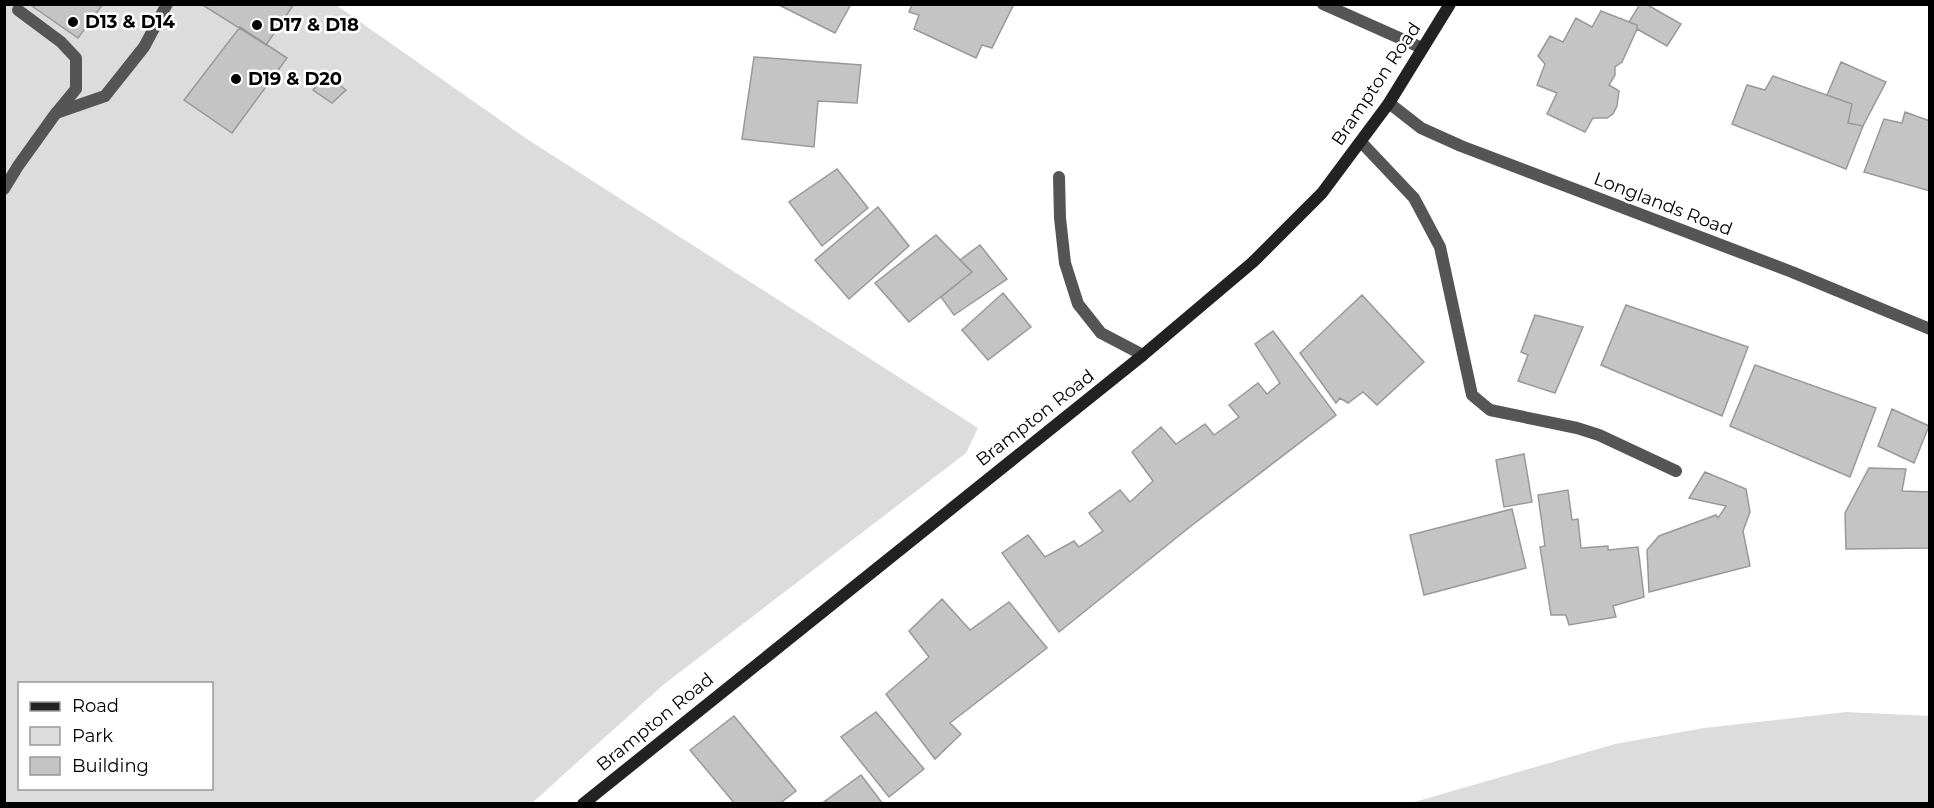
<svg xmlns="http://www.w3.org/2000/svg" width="1934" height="808" font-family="Montserrat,sans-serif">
<rect width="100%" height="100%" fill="#fff"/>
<!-- green -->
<path fill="#dcdcdc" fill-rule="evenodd" d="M 5,5 L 336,5 L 527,139 L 978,428 L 966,453 L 663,685 L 532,803 L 5,804 ZM 20,684 L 212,684 L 212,788 L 20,788 Z
M 1846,712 L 1929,716 L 1929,803 L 1411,803 L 1615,744 L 1704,728 Z"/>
<!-- building -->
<path fill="#c4c4c4" stroke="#999" stroke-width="1.5" d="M 33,4 L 103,4 L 78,38 L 32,6 Z
M 201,4 L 294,4 L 266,45 Z
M 777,4 L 851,4 L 835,33 Z
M 912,4 L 1014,4 L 992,48 L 982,45 L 976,58 L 914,29 L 919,15 L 909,12 Z
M 1640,4 L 1646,4 L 1681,24 L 1667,46 L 1637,29 L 1637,25 L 1629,22 Z
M 1601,11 L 1637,25 L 1637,29 L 1622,62 L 1615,67 L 1615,75 L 1609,85 L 1619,91 L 1617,106 L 1613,114 L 1607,118 L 1593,118 L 1585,132 L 1547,114 L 1557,93 L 1537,85 L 1545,64 L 1538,56 L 1550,36 L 1563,42 L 1576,18 L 1592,27 Z
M 240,27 L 287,58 L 232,133 L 184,100 Z
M 754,57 L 861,65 L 857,103 L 818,101 L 814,147 L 742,139 Z
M 1841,62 L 1886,82 L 1863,126 L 1848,123 L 1852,104 L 1827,95 Z
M 326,74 L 346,90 L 332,103 L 313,90 Z
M 1773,76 L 1852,104 L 1848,123 L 1863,126 L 1846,169 L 1732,124 L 1747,85 L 1765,90 Z
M 1905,112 L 1930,121 L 1930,191 L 1864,172 L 1884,119 L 1902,123 Z
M 837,169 L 868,208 L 822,246 L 789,202 Z
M 878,207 L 909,246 L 849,299 L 815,260 Z
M 936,235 L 972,272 L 909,322 L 875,283 Z
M 980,245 L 1007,279 L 954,315 L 941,297 L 972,272 L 960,260 Z
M 1003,293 L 1031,327 L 988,360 L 962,330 Z
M 1362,295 L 1424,362 L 1377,405 L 1363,392 L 1348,403 L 1340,398 L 1336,403 L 1300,353 Z
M 1626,305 L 1748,347 L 1722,416 L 1601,365 Z
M 1535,315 L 1583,327 L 1555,393 L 1518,381 L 1528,355 L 1521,352 Z
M 1273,331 L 1336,415 L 1191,526 L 1059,632 L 1002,553 L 1028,535 L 1045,557 L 1074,541 L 1079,547 L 1103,531 L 1089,513 L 1120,490 L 1130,502 L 1153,481 L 1132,452 L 1161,427 L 1176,444 L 1205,424 L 1214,435 L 1239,417 L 1229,405 L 1258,383 L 1267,394 L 1280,383 L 1255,344 Z
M 1755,365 L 1876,408 L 1850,477 L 1730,426 Z
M 1892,409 L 1929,426 L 1914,463 L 1878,446 Z
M 1524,454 L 1532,502 L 1504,507 L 1496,460 Z
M 1869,468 L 1906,469 L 1902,491 L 1930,492 L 1930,548 L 1846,549 L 1845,513 Z
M 1705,472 L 1746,489 L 1750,512 L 1743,531 L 1750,566 L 1649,592 L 1647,550 L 1659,536 L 1716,515 L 1718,518 L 1726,506 L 1689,498 Z
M 1568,490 L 1572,520 L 1578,519 L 1581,548 L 1608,546 L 1608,550 L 1638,547 L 1644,597 L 1613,606 L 1616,617 L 1569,625 L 1566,615 L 1551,615 L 1540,547 L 1545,546 L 1538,495 Z
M 1512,509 L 1526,568 L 1424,595 L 1410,535 Z
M 942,599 L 970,630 L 1009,602 L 1047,648 L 950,723 L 961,734 L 935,759 L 886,694 L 929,657 L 909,631 Z
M 876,712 L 924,769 L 889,797 L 841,737 Z
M 734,716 L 796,791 L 779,804 L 735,804 L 690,750 Z
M 861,775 L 883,804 L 821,804 Z"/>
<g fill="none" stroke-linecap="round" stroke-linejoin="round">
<!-- service -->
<path stroke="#555" stroke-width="12" d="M 18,10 L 61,42 L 76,58 L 76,89 L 57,112
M 4,189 L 18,166 L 56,113 L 105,96 L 144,47 L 167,4"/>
<!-- minor -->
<path stroke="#555" stroke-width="12" d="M 1323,4 L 1422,48
M 1389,103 L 1421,128 L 1461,146 L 1792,272 L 1930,329
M 1361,142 L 1414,198 L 1440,247 L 1472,395 L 1490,410 L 1577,428 L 1599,435 L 1676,471
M 1059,177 L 1060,218 L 1065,263 L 1078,304 L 1101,333 L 1143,355"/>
<!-- secondary -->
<path stroke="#222" stroke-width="12" d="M 583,804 L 1143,355 L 1253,262 L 1322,193 L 1389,103 L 1450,4"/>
</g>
<!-- markers -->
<g fill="#000" stroke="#fff" stroke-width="2">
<circle cx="73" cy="22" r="6"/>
<circle cx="257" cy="25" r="6"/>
<circle cx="236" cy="79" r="6"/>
</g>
<g text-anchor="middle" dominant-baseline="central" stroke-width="5" stroke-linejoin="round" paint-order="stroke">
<!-- poi labels -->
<g font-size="18" font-weight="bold" fill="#000" stroke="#fff" text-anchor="start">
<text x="85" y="22">D13 &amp; D14</text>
<text x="269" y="25">D17 &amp; D18</text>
<text x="248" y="79">D19 &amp; D20</text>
</g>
<!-- street labels -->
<g font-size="18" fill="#000" stroke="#fff">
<text transform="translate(1376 84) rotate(-56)">Brampton Road</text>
<text transform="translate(1663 204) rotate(21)">Longlands Road</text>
<text transform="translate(1035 418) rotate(-38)">Brampton Road</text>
<text transform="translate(655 722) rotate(-39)">Brampton Road</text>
</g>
</g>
<!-- border -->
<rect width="1934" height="808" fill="none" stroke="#000000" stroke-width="12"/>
<!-- legend -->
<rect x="18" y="682" width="195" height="108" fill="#ffffff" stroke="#999999" stroke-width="1.5"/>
<rect x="30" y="702" width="30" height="9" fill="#222222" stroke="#999999" stroke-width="1.5"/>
<text x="72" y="712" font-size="18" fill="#000000">Road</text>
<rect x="30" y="727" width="30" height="18" fill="#dcdcdc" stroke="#999999" stroke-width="1.5"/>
<text x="72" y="742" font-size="18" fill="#000000">Park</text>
<rect x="30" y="757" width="30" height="18" fill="#c4c4c4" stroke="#999999" stroke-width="1.5"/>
<text x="72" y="772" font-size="18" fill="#000000">Building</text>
</svg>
